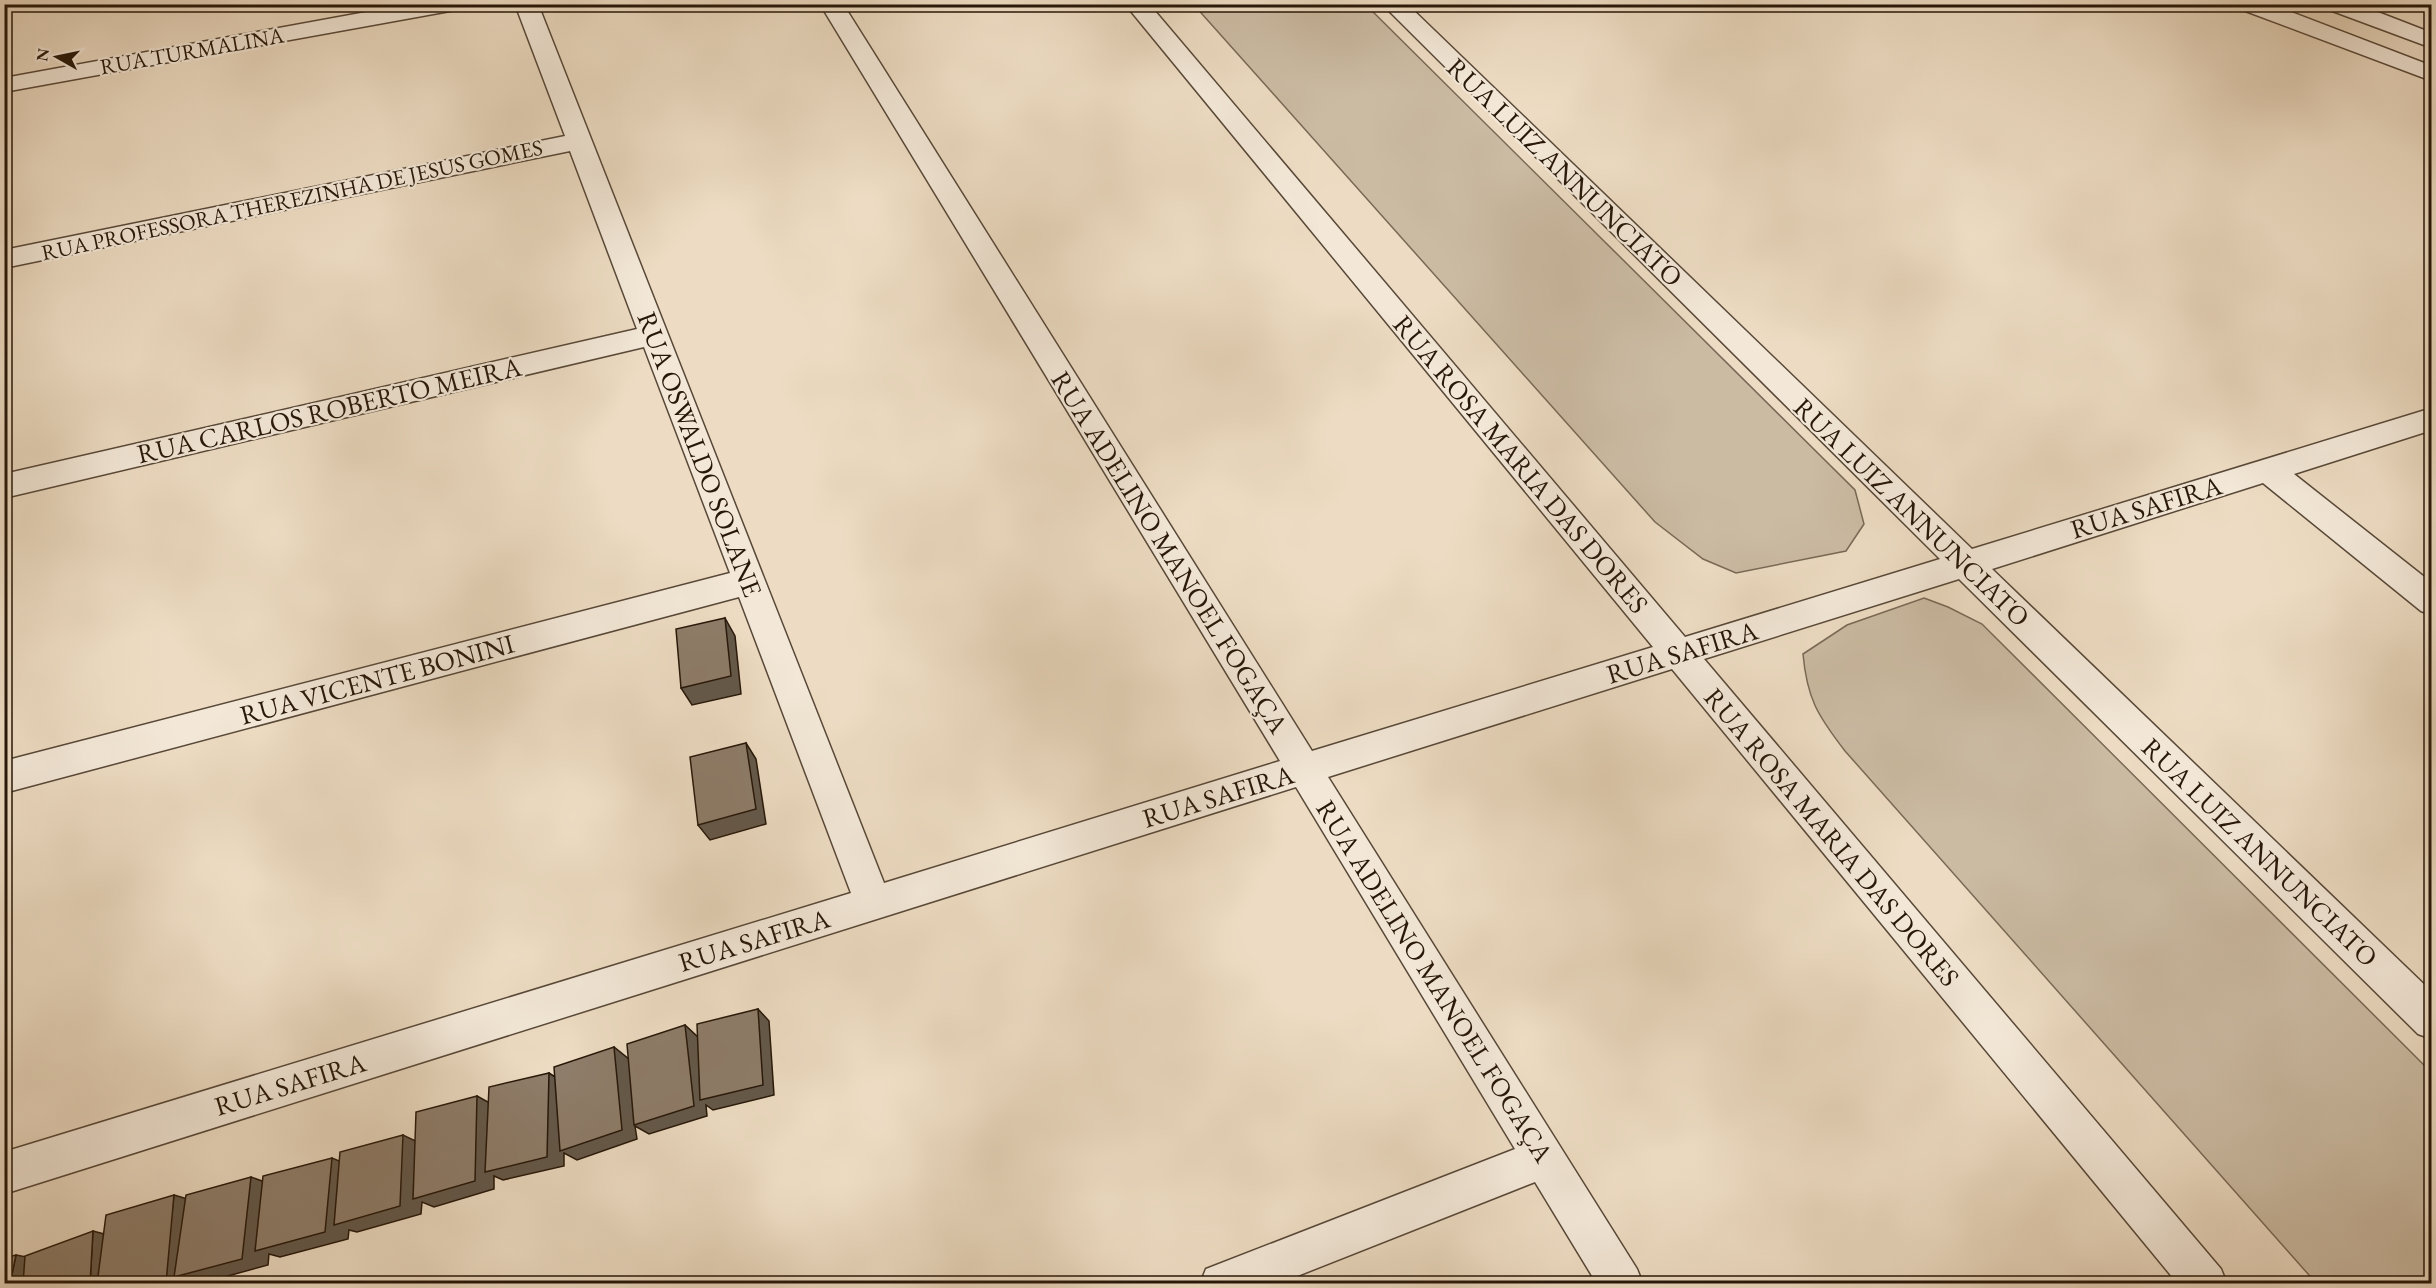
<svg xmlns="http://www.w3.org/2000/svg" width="2436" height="1288" font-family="'EB Garamond',serif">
<rect width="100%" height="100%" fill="#eddcc3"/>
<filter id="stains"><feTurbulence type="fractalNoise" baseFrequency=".00333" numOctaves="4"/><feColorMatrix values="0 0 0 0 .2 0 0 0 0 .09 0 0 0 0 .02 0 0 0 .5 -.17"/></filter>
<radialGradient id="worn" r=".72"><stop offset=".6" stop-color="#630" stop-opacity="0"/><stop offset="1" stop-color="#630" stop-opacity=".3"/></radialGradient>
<!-- green -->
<path fill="#cbbba3" stroke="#796956" stroke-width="1.5" d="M 1194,5 L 1366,5 L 1855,490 L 1864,524 L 1846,551 L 1736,573 L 1703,559 L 1655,522 Z
M 1924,598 L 1948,607 L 1982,624 L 2431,1072 L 2431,1283 L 2316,1283 L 1845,751 C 1818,716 1807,699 1803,654 L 1847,625 Z"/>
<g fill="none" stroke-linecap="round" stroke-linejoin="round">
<defs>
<path id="street" d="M 410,4 L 461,4 L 458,9 L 450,11 L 4,92 L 4,78 Z
M 515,4 L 538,4 L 884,883 L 1280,761 L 820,4 L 843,4 L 1312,751 L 1653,647 L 1125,4 L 1149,4 L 1685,637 L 1940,559 L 1382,4 L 1407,4 L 1972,549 L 2432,408 L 2432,430 L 2294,474 L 2432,583 L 2432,615 L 2421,611 L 2263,483 L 1992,569 L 2432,992 L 2432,1039 L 2418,1034 L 1959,579 L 1704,659 L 2221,1269 L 2227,1284 L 2178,1284 L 1672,669 L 1328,777 L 1637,1269 L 1643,1284 L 1597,1284 L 1535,1182 L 1277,1284 L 1200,1284 L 1206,1269 L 1515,1149 L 1296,787 L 4,1194 L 4,1152 L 851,893 L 739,597 L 4,793 L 4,761 L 730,573 L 644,347 L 4,498 L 4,474 L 637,329 L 570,151 L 4,268 L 4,250 L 565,136 Z
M 2237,4 L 2270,4 L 2432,66 L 2432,81 L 2240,9 Z
M 2324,4 L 2357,4 L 2432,33 L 2432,48 L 2327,9 Z"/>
</defs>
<!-- street casing -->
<use href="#street" stroke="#584838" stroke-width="3"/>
<!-- street -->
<use href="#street" fill="#f3e8d8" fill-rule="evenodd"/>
</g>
<!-- shaded-wall -->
<path fill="#63584a" stroke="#271709" stroke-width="1.5" d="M 725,618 L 735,636 L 741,694 L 692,705 L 681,688 Z
M 746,743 L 756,759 L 766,824 L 710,840 L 698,825 Z
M 758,1009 L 769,1021 L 774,1095 L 713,1110 L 706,1105 L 707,1116 L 649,1134 L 635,1126 L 637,1139 L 577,1160 L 564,1153 L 564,1166 L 503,1180 L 494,1176 L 494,1189 L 434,1207 L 422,1202 L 421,1214 L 357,1232 L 349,1230 L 348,1239 L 280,1257 L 269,1254 L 268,1265 L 202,1283 L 194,1282 L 194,1284 L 163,1284 L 174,1195 L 201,1203 L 251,1177 L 276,1186 L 332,1158 L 354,1167 L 403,1135 L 424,1145 L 477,1096 L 495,1106 L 549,1073 L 566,1084 L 614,1047 L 629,1059 L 685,1025 L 698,1037 Z
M 93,1231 L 123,1239 L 120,1284 L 90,1284 Z
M 16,1255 L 47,1261 L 44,1284 L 10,1284 Z"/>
<!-- building -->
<path fill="#8e7d6a" stroke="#271709" stroke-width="1.5" d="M 725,618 L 731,676 L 681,688 L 676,629 Z
M 746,743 L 756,809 L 698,825 L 690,757 Z
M 758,1009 L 763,1085 L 700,1100 L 697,1024 Z
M 685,1025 L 694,1106 L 634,1125 L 627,1044 Z
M 614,1047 L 622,1130 L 560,1151 L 554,1067 Z
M 549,1073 L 547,1157 L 485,1172 L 489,1087 Z
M 477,1096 L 475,1181 L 413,1199 L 416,1112 Z
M 403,1135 L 400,1206 L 334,1225 L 340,1152 Z
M 332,1158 L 325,1232 L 255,1251 L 263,1176 Z
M 251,1177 L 242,1259 L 174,1277 L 186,1195 Z
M 174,1195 L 166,1283 L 163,1284 L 97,1284 L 106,1215 Z
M 93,1231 L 90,1284 L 23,1284 L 25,1256 Z
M 16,1255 L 10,1284 L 4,1284 L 4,1258 Z"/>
<g text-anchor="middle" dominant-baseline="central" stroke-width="4.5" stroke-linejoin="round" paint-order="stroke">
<!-- far-street labels -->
<g font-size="22" fill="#271709" stroke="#f3e8d8">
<text transform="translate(192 51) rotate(-10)">RUA TURMALINA</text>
<text transform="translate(292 200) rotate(-12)">RUA PROFESSORA THEREZINHA DE JESUS GOMES</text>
</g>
<!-- street labels -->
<g font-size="27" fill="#271709" stroke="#f3e8d8">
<text transform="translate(1565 172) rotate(44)">RUA LUIZ ANNUNCIATO</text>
<text transform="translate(329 410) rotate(-13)">RUA CARLOS ROBERTO MEIRA</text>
<text transform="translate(700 454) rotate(69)">RUA OSWALDO SOLANE</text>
<text transform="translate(1521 464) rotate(50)">RUA ROSA MARIA DAS DORES</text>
<text transform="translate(2146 507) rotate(-17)">RUA SAFIRA</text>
<text transform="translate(1912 512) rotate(44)">RUA LUIZ ANNUNCIATO</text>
<text transform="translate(1170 552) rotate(58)">RUA ADELINO MANOEL FOGAÇA</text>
<text transform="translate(1682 652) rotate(-17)">RUA SAFIRA</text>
<text transform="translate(377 679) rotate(-15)">RUA VICENTE BONINI</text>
<text transform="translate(1218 796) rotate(-17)">RUA SAFIRA</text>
<text transform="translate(1832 837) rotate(50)">RUA ROSA MARIA DAS DORES</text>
<text transform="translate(2260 852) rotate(44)">RUA LUIZ ANNUNCIATO</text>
<text transform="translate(754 940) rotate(-17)">RUA SAFIRA</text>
<text transform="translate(1435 981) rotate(58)">RUA ADELINO MANOEL FOGAÇA</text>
<text transform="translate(290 1084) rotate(-17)">RUA SAFIRA</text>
</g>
</g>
<!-- margin -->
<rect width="2436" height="1288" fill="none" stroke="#eddcc3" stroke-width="24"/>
<rect x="6" y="6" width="2424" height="1276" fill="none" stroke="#271709" stroke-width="3"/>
<rect x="12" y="12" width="2412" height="1264" fill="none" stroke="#271709" stroke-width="1.5"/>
<!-- north arrow -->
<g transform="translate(57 57) rotate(279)" stroke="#f3e8d8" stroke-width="4.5" paint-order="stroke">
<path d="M0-4.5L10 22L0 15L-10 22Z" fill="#271709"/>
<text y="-9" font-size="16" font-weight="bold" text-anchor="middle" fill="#271709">N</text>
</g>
<rect width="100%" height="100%" filter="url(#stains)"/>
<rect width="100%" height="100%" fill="url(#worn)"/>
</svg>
